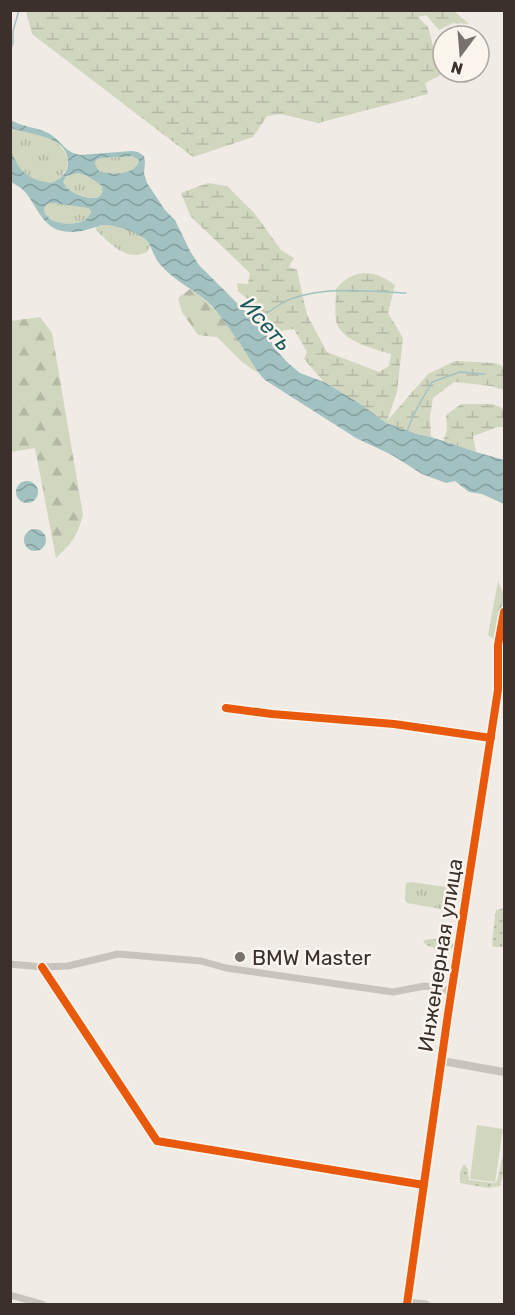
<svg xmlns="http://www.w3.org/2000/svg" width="515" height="1315" font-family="Rubik,sans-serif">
<defs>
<pattern id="grass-tufts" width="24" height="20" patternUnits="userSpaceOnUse" patternTransform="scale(1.5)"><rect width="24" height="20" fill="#d1d6bf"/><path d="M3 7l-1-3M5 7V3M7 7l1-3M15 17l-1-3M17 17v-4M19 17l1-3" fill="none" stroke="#b4b8a4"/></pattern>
<pattern id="forest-firs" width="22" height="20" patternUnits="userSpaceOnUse" patternTransform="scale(1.5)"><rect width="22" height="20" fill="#d1d6bf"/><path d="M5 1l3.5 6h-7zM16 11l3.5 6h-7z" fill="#b4b8a4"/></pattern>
<pattern id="wetland-marsh" width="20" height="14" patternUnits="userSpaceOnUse" patternTransform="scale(1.5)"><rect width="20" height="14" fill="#d1d6bf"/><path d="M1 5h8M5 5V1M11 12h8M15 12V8" fill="none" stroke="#b4b8a4"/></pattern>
<pattern id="park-dots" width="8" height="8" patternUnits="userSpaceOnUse" patternTransform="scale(1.5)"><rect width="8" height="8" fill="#d1d6bf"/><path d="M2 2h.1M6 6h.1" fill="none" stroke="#b4b8a4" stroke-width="1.8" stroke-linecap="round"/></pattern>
<pattern id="water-waves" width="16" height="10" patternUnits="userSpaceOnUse" patternTransform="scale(1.5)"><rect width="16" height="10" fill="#a1c2c1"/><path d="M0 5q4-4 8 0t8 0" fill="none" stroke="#849e9d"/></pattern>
</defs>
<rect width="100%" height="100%" fill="#f0ebe5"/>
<!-- grass -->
<path fill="url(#grass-tufts)" d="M 10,127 C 25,133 42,132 54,141 C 68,151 72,162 62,176 C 59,180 55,183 51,183 C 46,184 41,181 37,180 C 23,175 14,165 11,150 C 9,143 11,135 10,127 Z
M 132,156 L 139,160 L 139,164 C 131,175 112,175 99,171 L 95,164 L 96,160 C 106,156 120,158 132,156 Z
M 78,173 L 87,176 L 102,186 C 105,208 70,195 65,185 C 62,180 64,180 66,176 Z
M 53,203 L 88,208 L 91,211 C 88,226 64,226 52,220 C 51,220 46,215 45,214 L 44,208 L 47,204 Z
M 101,225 C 116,225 143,231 150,246 L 147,252 C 127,262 112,245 98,232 L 96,229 L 96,227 Z
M 411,882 L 446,887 L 454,895 L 453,902 L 441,909 L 407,903 L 405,900 L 406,883 Z"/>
<!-- forest -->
<path fill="url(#forest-firs)" d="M 190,289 C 220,308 240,343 258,373 L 242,362 L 217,337 L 198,335 L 182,312 L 178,298 Z
M 40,317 L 52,333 L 83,515 C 76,538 73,542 56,558 L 35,448 L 11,452 L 11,321 Z
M 498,581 L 504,595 L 497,633 L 494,639 L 488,635 Z"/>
<!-- wetland -->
<path fill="url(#wetland-marsh)" d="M 454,11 L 469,24 L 453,23 L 439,30 L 426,15 L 418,17 L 428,27 L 441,75 L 425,83 L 428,94 L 318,123 L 281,114 L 267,116 L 253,137 L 193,157 L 32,34 L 26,11 Z
M 208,183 L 227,186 L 255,214 L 281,250 L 294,258 L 289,267 L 297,270 L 307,315 L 327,352 L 379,372 L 389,366 L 391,354 C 374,349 344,342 337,324 C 334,316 336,298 336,289 C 355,268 372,269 395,285 L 388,313 L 403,338 L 397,392 L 387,421 L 428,374 L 455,361 L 496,363 L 504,367 L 504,390 L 491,386 L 454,382 L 433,398 L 430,416 L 431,437 L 417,434 L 407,431 L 386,423 L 376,417 L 359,403 L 324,382 L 304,359 L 307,352 L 294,329 L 279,331 L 257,310 L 261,305 L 254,305 L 238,291 L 237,283 L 248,284 L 250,273 L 191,217 L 181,193 Z
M 461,404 L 493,404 L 504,409 L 504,427 L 498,427 L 473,436 L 476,452 L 443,442 L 447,430 L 446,415 Z"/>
<!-- park -->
<path fill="url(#park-dots)" d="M 504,908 L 504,947 L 493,947 L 492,941 L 496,910 Z
M 430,939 L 451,939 L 454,947 L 449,953 L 426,945 L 423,941 Z
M 504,1151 L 504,1172 L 500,1186 L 488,1188 L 460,1183 L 460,1172 L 464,1164 L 468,1169 L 469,1180 L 494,1183 L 497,1181 Z"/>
<!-- pitch -->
<path fill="#d1d6bf" d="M 477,1125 L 503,1129 L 495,1182 L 470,1179 Z"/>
<!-- water -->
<path fill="url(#water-waves)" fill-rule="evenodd" d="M 11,120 C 22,127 36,127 48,133 C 61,140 64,152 80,155 L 132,151 L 138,152 L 144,156 L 145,162 L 144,173 L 147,183 L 165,210 L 175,220 L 190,251 L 199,265 L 255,321 L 267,335 L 277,351 L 288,363 L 300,373 L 324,382 L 359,403 L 386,423 L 417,434 L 431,437 L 476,452 L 504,460 L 504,504 L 482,494 L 469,492 L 455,481 L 446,483 L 422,474 L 392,455 L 356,438 L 265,380 C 256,371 251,361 244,350 C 236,337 222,318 212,306 C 196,290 173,281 159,263 C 153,256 152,245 145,239 C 137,232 113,224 102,225 C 98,226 94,228 89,229 C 81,232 71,233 62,231 C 41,227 36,202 22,189 C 19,186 14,184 11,182 L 11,149 C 17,171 29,180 51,183 C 60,180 68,173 68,162 C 68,135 29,135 11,128 ZM 132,156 L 139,160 L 138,164 C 131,175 112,175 99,171 L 95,164 L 96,160 C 105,156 121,158 132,156 ZM 78,173 L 87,176 L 102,186 C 106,208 70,195 65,185 C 62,181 64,180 66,176 ZM 53,203 L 88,208 L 91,211 C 88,226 64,226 52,220 C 51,220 46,215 45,214 L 44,208 L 47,204 Z
M16 492a11 11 0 1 1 22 0a11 11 0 1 1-22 0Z
M24 540a11 11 0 1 1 22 0a11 11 0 1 1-22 0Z"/>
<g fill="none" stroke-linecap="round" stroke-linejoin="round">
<!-- stream -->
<path stroke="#a1c2c1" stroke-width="1.5" d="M 10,51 L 13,43 L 13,31 L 19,10
M 255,321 C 264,315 273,309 282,303 C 317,285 368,291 406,293
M 407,431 L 415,412 L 432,382 L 460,372 L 485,374"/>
<!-- minor -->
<path stroke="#c9c3be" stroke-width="7" d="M 226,708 L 272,714 L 394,724 L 491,738
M 10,964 L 42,967 L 68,966 L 118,954 L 201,961 L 226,968 L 393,992 L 425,986 L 452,991
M 42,967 L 157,1141 L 424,1185
M 442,1061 L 498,690 L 498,645 L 504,612
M 10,1295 L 42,1304
M 407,1302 L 426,1304"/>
<!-- tertiary -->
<path stroke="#c9c3be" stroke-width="8" d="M 407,1304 L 442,1061 L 504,1072"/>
<defs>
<path id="cycleway" d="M 226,708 L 272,714 L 394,724 L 491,738
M 42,967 L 157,1141 L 424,1185
M 407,1304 L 448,1014 L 498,690 L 498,645 L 504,612"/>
</defs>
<!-- cycleway casing -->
<use href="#cycleway" stroke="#fbf5ee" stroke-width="11"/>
<!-- cycleway -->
<use href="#cycleway" stroke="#e8590c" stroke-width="8"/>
</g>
<!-- markers -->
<circle fill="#7a716c" stroke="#fbf5ee" stroke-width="2" cx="240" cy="957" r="6"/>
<g text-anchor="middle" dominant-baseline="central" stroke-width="5" stroke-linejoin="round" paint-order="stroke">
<!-- street labels -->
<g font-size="21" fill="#3b302b" stroke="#fbf5ee">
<text transform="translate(440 955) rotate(-81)">Инженерная улица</text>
</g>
<!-- poi labels -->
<g font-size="21" fill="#3b302b" stroke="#fbf5ee" text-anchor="start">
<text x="252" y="957">BMW Master</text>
</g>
<!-- water labels -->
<g font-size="22" font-style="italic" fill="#1f5a5e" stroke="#fbf5ee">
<text transform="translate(266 324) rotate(48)">Исеть</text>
</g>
</g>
<!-- border -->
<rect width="515" height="1315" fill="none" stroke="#3b302b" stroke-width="24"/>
<!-- north arrow -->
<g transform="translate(461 54) rotate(196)"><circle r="28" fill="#fbf5ee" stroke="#aea6a0" stroke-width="1.5"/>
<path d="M0-4.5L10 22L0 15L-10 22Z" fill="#7a716c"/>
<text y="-9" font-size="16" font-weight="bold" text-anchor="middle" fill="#3b302b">N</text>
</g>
</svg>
